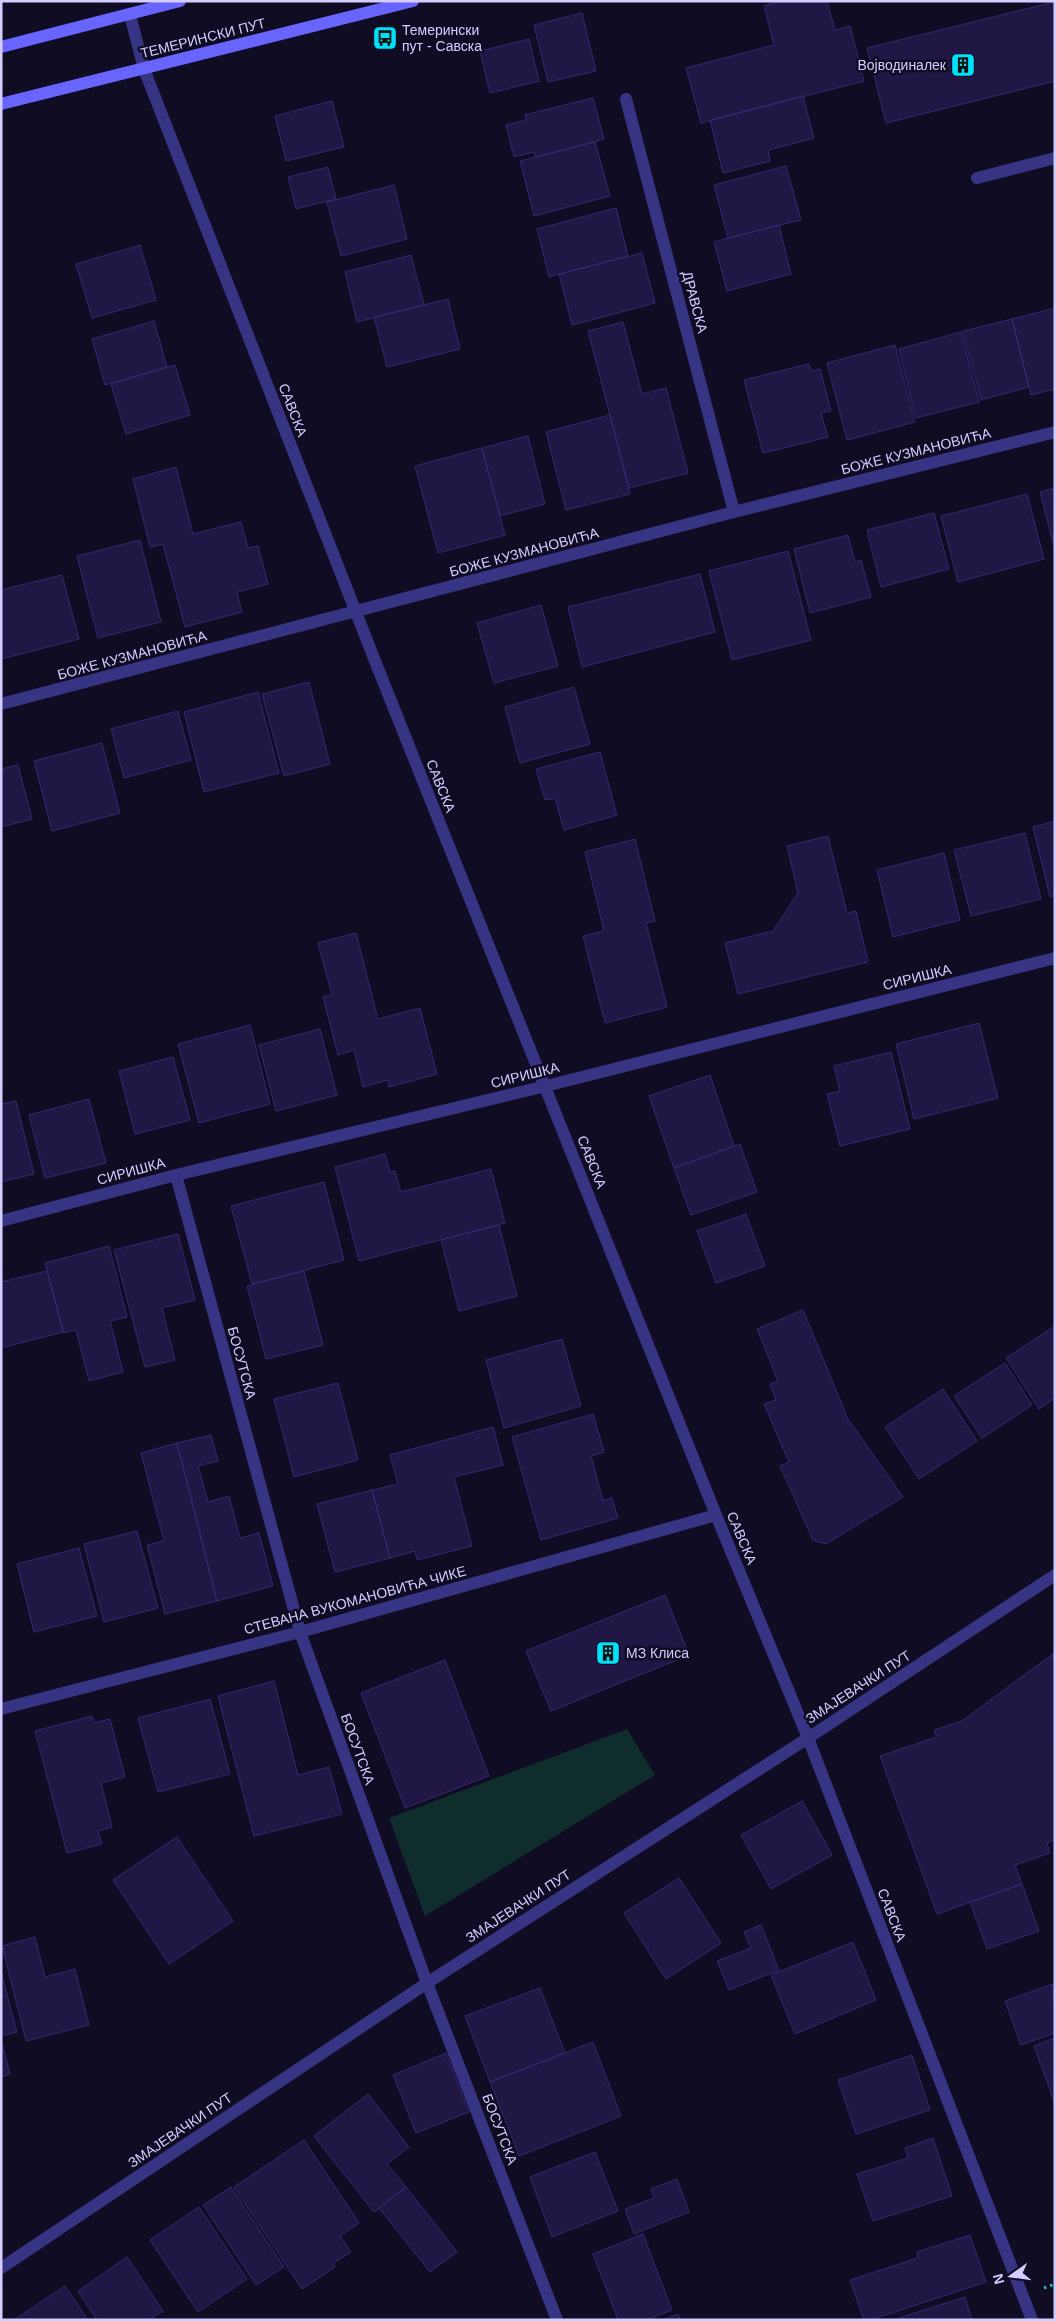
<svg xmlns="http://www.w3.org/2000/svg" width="1056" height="2321" font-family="Helvetica,sans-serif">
<rect width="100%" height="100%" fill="#100c23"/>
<!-- green -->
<path fill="#0f2d2c" d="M 627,1729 L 655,1775 L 425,1916 L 389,1818 Z"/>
<!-- building -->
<path fill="#201745" stroke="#362872" d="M 827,1 L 835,30 L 850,26 L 864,81 L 701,123 L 686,68 L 774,45 L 764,6 L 781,1 Z
M 1054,2 L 1055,81 L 886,123 L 867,48 Z
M 582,13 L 596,71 L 548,82 L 534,25 Z
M 529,39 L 539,81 L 490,93 L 480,51 Z
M 803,96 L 814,138 L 768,150 L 770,161 L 723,173 L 710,120 Z
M 593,98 L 604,139 L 536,157 L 534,152 L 514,157 L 506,125 L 526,120 L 525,115 Z
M 332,101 L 344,147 L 286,161 L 275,116 Z
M 595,142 L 610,196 L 534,216 L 520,161 Z
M 786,166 L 801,220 L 728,238 L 714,185 Z
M 328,167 L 336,199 L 296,209 L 288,177 Z
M 394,185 L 407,239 L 341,256 L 327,202 Z
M 616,208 L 628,256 L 549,277 L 537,229 Z
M 779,225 L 791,274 L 727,291 L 714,242 Z
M 140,245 L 156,300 L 92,318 L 76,264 Z
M 642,253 L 655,303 L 572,325 L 559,274 Z
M 411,255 L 424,305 L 357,322 L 345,272 Z
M 448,299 L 460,349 L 387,367 L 374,317 Z
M 1055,308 L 1055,389 L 1031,395 L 1012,319 Z
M 1012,319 L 1029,387 L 981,400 L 963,331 Z
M 154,321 L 167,367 L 105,385 L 92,339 Z
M 623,322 L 642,394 L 666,388 L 688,473 L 629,488 L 588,331 Z
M 961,332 L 979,402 L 916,418 L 899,349 Z
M 895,345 L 915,422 L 847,440 L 827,363 Z
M 809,364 L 811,371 L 820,369 L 831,411 L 821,413 L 828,437 L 763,453 L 744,380 Z
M 175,365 L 190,415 L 126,434 L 111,384 Z
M 610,415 L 630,494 L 566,510 L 546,432 Z
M 528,436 L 545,504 L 500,516 L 482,448 Z
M 482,448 L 505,535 L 438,553 L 415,466 Z
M 176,467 L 193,534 L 241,522 L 248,548 L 258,546 L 268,584 L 237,592 L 242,612 L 185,627 L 163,544 L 150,547 L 133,479 Z
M 1055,488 L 1055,550 L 1040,492 Z
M 1027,494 L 1044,559 L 958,582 L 941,516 Z
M 934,513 L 949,569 L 881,587 L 867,530 Z
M 848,535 L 855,562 L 861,560 L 871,597 L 810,613 L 794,549 Z
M 140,540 L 161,622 L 98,638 L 77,556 Z
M 788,551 L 811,640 L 732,660 L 709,571 Z
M 700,574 L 715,632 L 582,667 L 568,607 Z
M 62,575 L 79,639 L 1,659 L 1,590 Z
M 541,605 L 558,666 L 494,683 L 477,623 Z
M 309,682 L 330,764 L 284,776 L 262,694 Z
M 574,687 L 590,744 L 520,763 L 505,707 Z
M 258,692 L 279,773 L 204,792 L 184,712 Z
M 178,711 L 191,760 L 124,778 L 111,729 Z
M 102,743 L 120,813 L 52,831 L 34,761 Z
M 600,752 L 617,815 L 564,830 L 555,798 L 545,800 L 536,769 Z
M 18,765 L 32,819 L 1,827 L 1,769 Z
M 1055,821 L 1055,895 L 1050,897 L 1033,827 Z
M 1025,833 L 1041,899 L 971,916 L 954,850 Z
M 828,836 L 847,913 L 856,911 L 868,962 L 738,994 L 725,943 L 773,931 L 798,893 L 787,846 Z
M 635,839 L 655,921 L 646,923 L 667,1007 L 605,1023 L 583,936 L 604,931 L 585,852 Z
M 944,853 L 960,920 L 893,937 L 877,870 Z
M 356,933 L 378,1019 L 420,1008 L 437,1074 L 389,1087 L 388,1080 L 363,1087 L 354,1050 L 338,1055 L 323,997 L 332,995 L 318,943 Z
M 979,1023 L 998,1098 L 914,1119 L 896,1044 Z
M 250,1025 L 270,1104 L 199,1123 L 178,1044 Z
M 320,1029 L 337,1095 L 276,1111 L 259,1045 Z
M 891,1052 L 910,1129 L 840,1146 L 827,1094 L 840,1091 L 834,1066 Z
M 173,1057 L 190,1120 L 135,1134 L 119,1071 Z
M 710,1075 L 734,1146 L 674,1168 L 649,1096 Z
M 89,1099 L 106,1163 L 45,1178 L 29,1115 Z
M 16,1101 L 34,1174 L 1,1182 L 1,1104 Z
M 740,1144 L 757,1192 L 691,1215 L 674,1168 Z
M 385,1154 L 390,1172 L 395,1171 L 401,1192 L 491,1169 L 505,1223 L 359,1261 L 335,1167 Z
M 324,1182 L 344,1260 L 252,1284 L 231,1206 Z
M 746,1214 L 765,1266 L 716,1283 L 697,1231 Z
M 499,1225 L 517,1296 L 459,1311 L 441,1240 Z
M 178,1234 L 195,1300 L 162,1308 L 175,1360 L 145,1367 L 114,1250 Z
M 109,1246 L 127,1317 L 110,1321 L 123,1372 L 89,1381 L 76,1330 L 64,1333 L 45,1263 Z
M 47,1271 L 63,1332 L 1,1348 L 1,1282 Z
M 304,1271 L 323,1345 L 266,1359 L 247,1286 Z
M 803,1310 L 848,1419 L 903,1497 L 826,1544 L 813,1540 L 780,1466 L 789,1462 L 764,1404 L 776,1400 L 770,1384 L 778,1381 L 757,1329 Z
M 1055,1326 L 1055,1398 L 1039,1409 L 1006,1358 Z
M 562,1339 L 581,1406 L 504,1428 L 486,1360 Z
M 1005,1363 L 1032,1405 L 982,1438 L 954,1396 Z
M 338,1383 L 358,1460 L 294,1477 L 274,1399 Z
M 943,1389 L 977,1441 L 919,1479 L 885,1427 Z
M 593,1414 L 604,1452 L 591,1456 L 603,1501 L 612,1498 L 618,1518 L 541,1540 L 512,1437 Z
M 493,1427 L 503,1465 L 454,1477 L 472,1546 L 417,1560 L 415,1551 L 390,1558 L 372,1490 L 398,1484 L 390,1455 Z
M 211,1435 L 218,1461 L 198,1466 L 208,1502 L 229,1496 L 240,1538 L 259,1533 L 273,1586 L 217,1601 L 177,1443 Z
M 177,1443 L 217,1601 L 165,1614 L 147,1545 L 164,1541 L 141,1453 Z
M 372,1490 L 390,1558 L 335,1572 L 317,1504 Z
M 137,1531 L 158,1608 L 104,1622 L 84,1544 Z
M 79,1548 L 97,1616 L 34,1632 L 17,1564 Z
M 665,1595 L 689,1655 L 551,1711 L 526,1651 Z
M 1054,1653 L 1055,1840 L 1047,1843 L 1050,1853 L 1015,1865 L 1022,1884 L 937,1914 L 880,1756 L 937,1737 L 934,1730 L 962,1721 Z
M 445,1660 L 489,1776 L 405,1808 L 361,1693 Z
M 274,1681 L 298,1775 L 329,1767 L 342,1814 L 254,1836 L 218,1696 Z
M 210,1699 L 230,1774 L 158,1792 L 138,1718 Z
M 92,1716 L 94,1723 L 110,1719 L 125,1777 L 101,1783 L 112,1827 L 98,1831 L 102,1844 L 67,1853 L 35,1731 Z
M 802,1801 L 832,1855 L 771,1889 L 741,1835 Z
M 177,1837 L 233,1921 L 169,1964 L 113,1880 Z
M 679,1878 L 721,1943 L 666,1979 L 624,1913 Z
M 1022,1884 L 1039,1931 L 987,1949 L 970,1902 Z
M 761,1925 L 779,1970 L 729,1990 L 717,1961 L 751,1948 L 744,1932 Z
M 35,1937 L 45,1977 L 75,1969 L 89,2025 L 26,2041 L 2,1946 Z
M 853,1942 L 876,2000 L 795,2034 L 771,1975 Z
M 1,1972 L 17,2032 L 1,2036 Z
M 1053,1984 L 1055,2033 L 1021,2045 L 1005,2001 Z
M 540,1988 L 565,2053 L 490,2082 L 465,2016 Z
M 1055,2038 L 1055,2104 L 1034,2046 Z
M 1,2040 L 10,2074 L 1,2077 Z
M 593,2042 L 621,2116 L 519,2156 L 490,2082 Z
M 446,2053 L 469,2112 L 416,2133 L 393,2075 Z
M 912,2055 L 930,2110 L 856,2134 L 838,2080 Z
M 368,2094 L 409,2147 L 387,2164 L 406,2187 L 374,2212 L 314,2136 Z
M 933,2138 L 952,2196 L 873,2221 L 857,2174 L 908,2158 L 905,2148 Z
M 304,2140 L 359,2223 L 340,2236 L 351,2252 L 333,2263 L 335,2267 L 302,2289 L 234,2187 Z
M 595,2152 L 618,2211 L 552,2237 L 530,2177 Z
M 677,2179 L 689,2212 L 634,2234 L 625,2209 L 654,2198 L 651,2189 Z
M 231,2187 L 284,2267 L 256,2285 L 203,2205 Z
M 406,2187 L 457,2252 L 430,2272 L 379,2208 Z
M 199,2207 L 247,2279 L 198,2312 L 150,2240 Z
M 643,2234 L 672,2310 L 646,2320 L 618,2320 L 593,2254 Z
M 970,2235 L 986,2282 L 870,2320 L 864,2320 L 850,2280 L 918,2258 L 917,2252 Z
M 127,2257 L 163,2311 L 149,2320 L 97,2320 L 78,2291 Z
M 65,2286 L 88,2320 L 14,2320 Z
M 965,2297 L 972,2320 L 900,2320 L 899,2318 Z
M 678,2314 L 680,2320 L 663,2320 Z"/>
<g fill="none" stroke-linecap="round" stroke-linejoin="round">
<!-- path -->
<path stroke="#27bab1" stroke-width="3" stroke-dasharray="2.5 4" stroke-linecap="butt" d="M 1044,2288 L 1055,2284"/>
<!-- lane -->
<path stroke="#373484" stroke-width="12" d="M 977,178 L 1055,158"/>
<!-- street -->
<path stroke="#373484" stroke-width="12" d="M 130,15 L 144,69 L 375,661 L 716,1515 L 808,1738 L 1032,2320
M 626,99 L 734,512
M 1,704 L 734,512 L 1055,432
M 176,1175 L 300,1632 L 427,1983 L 557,2320
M 1,1221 L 176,1175 L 546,1086 L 1055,958
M 1,1709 L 300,1632 L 716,1515
M 1,2268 L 427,1983 L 808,1738 L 1055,1575"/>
<!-- secondary -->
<path stroke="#6865ff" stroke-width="12" d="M 1,47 L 180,1
M 1,104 L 413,1"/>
</g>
<!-- icons -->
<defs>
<symbol id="bus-square" viewBox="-11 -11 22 22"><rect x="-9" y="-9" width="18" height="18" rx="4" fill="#00e0f9" stroke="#100c23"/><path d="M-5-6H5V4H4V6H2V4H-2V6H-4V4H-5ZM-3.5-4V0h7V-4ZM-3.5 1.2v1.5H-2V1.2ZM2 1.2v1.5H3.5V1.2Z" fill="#111"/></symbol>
<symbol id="building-square" viewBox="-11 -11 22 22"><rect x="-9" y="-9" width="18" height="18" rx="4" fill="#00e0f9" stroke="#100c23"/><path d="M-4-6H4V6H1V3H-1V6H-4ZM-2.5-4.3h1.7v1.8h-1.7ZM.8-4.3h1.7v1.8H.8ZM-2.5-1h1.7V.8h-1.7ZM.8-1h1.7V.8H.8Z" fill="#111"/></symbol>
</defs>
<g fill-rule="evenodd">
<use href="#bus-square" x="371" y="24" width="28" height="28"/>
<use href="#building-square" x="949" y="51" width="28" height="28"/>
<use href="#building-square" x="594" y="1639" width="28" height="28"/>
</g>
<g text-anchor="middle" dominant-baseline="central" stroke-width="5" stroke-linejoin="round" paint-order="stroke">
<!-- poi labels -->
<g font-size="14" fill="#d3ceff" stroke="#100c23" text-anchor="start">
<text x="402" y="30">Темерински<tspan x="402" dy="16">пут - Савска</tspan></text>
<text x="946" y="65" text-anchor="end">Војводиналек</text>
<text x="626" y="1653">МЗ Клиса</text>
</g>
<!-- street labels -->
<g font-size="14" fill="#d3ceff" stroke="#100c23">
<text transform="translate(203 38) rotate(-14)">ТЕМЕРИНСКИ ПУТ</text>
<text transform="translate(695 302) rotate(75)">ДРАВСКА</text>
<text transform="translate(293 410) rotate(69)">САВСКА</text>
<text transform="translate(916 451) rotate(-14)">БОЖЕ КУЗМАНОВИЋА</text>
<text transform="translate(524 552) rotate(-15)">БОЖЕ КУЗМАНОВИЋА</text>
<text transform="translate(132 655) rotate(-15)">БОЖЕ КУЗМАНОВИЋА</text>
<text transform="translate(441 786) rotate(68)">САВСКА</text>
<text transform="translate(917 977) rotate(-14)">СИРИШКА</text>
<text transform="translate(525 1075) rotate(-14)">СИРИШКА</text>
<text transform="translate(592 1162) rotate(68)">САВСКА</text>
<text transform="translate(131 1171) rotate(-15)">СИРИШКА</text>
<text transform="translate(242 1363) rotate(75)">БОСУТСКА</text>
<text transform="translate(742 1538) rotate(67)">САВСКА</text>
<text transform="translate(355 1600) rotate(-15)">СТЕВАНА ВУКОМАНОВИЋА ЧИКЕ</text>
<text transform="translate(858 1687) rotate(-33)">ЗМАЈЕВАЧКИ ПУТ</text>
<text transform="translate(358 1749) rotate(70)">БОСУТСКА</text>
<text transform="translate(518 1906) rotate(-33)">ЗМАЈЕВАЧКИ ПУТ</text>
<text transform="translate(892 1915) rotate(69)">САВСКА</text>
<text transform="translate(500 2129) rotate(69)">БОСУТСКА</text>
<text transform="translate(180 2130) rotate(-34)">ЗМАЈЕВАЧКИ ПУТ</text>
</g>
</g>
<!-- border -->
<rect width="1056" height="2321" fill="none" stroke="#d3ceff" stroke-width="5"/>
<!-- north arrow -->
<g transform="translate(1011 2276) rotate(256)" stroke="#100c23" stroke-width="4" paint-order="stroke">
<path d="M0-4L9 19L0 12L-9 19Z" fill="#d3ceff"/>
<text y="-8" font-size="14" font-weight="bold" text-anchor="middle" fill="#d3ceff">N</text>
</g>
</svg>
